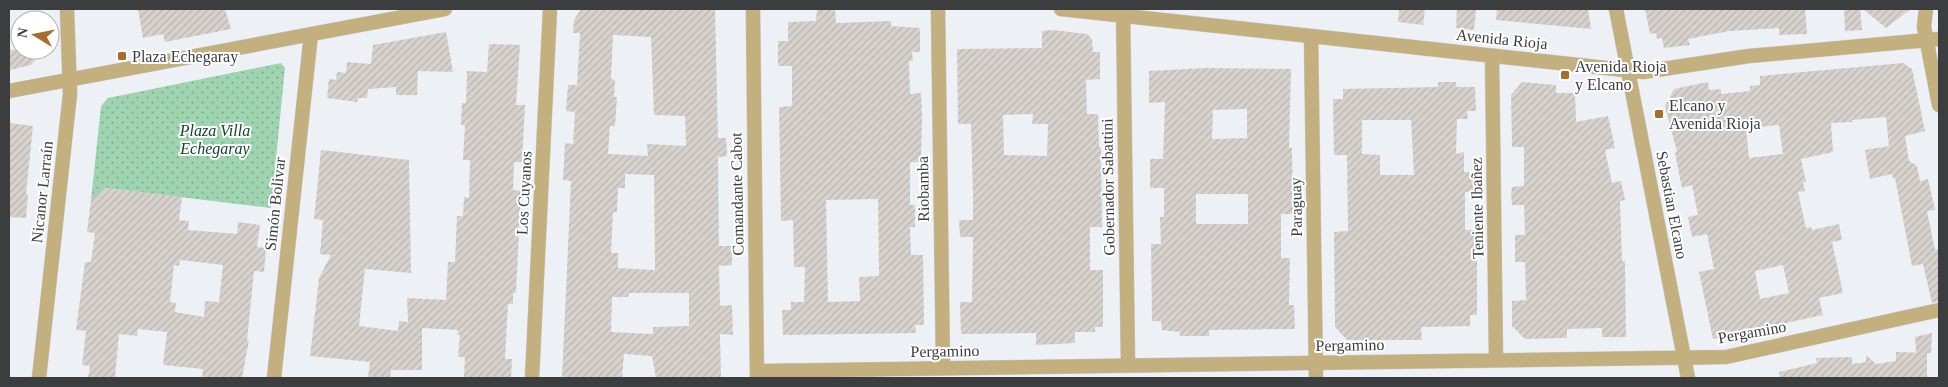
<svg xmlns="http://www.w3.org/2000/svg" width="1948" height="387" font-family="Georgia,serif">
<defs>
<pattern id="park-dots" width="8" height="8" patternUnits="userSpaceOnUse" patternTransform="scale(1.25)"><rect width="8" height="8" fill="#9fd4b1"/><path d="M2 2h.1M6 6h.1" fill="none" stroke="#83ad91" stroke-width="1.8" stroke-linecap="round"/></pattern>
<pattern id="building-hatch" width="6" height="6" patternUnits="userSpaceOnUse" patternTransform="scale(1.25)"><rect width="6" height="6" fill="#d7d2cd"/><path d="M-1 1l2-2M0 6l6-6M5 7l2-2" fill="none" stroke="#b9b5b1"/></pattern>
</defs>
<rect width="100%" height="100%" fill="#edf1f6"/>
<!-- park -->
<path fill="url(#park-dots)" d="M 281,63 L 285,68 L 271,208 L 105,188 L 91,200 L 101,106 L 108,98 Z"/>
<!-- building -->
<path fill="url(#building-hatch)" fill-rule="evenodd" d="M 138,9 L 225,9 L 231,29 L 165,42 L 163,34 L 143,38 Z
M 581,9 L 715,9 L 718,138 L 726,138 L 727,156 L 718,157 L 719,246 L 732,246 L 732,265 L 719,266 L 720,306 L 732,305 L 733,335 L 720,334 L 721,378 L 656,378 L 652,356 L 624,354 L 622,378 L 562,378 L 571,181 L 563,180 L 565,143 L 573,144 L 575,112 L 566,111 L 568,85 L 577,85 L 580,33 L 573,33 L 574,20 ZM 613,35 L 651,37 L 654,115 L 685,116 L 686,146 L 647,144 L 648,156 L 608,154 L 610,126 L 615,126 L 617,97 L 614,97 L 615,80 L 611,79 ZM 625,174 L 654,175 L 655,270 L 618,268 L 618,253 L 611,253 L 613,212 L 617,212 L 618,188 L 625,188 ZM 629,293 L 689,293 L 689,326 L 653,327 L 653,334 L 611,332 L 612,297 L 628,297 Z
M 817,9 L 835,9 L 836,23 L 891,21 L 891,26 L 920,28 L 920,52 L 912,52 L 913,61 L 909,61 L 910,94 L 921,93 L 922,117 L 921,162 L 910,162 L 910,205 L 915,205 L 915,227 L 910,227 L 911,255 L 923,255 L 924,325 L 915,325 L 916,333 L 783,335 L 782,310 L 791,310 L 791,302 L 804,302 L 805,267 L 794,267 L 793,220 L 781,221 L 779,107 L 792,106 L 792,66 L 778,66 L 778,41 L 788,41 L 788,22 L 816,21 ZM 878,199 L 879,276 L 859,277 L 860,301 L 828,302 L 826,200 Z
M 1399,9 L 1425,9 L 1423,25 L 1398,22 Z
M 1457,9 L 1476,10 L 1474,30 L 1456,28 Z
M 1497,9 L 1588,9 L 1591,29 L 1496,20 Z
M 1645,9 L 1805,9 L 1807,34 L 1779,35 L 1779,28 L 1729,31 L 1688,39 L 1690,45 L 1664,48 L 1662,38 L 1657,39 L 1656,33 L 1650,34 Z
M 1844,9 L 1860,9 L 1862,30 L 1845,31 Z
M 1863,9 L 1911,9 L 1886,28 Z
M 1053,30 L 1087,34 L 1092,39 L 1093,52 L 1100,52 L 1100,79 L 1086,80 L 1087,114 L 1098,114 L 1099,146 L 1101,149 L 1102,227 L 1090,227 L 1090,270 L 1103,270 L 1103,327 L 1095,327 L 1095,332 L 1075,332 L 1075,343 L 1036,345 L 1036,333 L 961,334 L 960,302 L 972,302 L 973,237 L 960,237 L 959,220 L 973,220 L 973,195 L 971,124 L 958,124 L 957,49 L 1042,48 L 1042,31 ZM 1033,114 L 1032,124 L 1048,124 L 1047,156 L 1004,155 L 1003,115 Z
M 446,32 L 453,72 L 418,71 L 417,95 L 396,95 L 396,87 L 368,89 L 367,98 L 358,98 L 357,102 L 327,98 L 329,79 L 336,80 L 337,72 L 346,73 L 347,62 L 371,64 L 373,45 Z
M 489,44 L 520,45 L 516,105 L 525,105 L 522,162 L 514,162 L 513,190 L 521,191 L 516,293 L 513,293 L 513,304 L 508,304 L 505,359 L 512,359 L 511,378 L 464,378 L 465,357 L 458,357 L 460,335 L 457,335 L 458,330 L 422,328 L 422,370 L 391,370 L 390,378 L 368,378 L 370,362 L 310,356 L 319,278 L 331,255 L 320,254 L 323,220 L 314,219 L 321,150 L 409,160 L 411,273 L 365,269 L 359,326 L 398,331 L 399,321 L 408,322 L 407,298 L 446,300 L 448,262 L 455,262 L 457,216 L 463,216 L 464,197 L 469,198 L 470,160 L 463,160 L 465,125 L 461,125 L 462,103 L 466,103 L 467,71 L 487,72 Z
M 9,50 L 44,50 L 31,65 L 9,70 Z
M 1903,63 L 1912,69 L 1925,131 L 1905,136 L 1909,161 L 1917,166 L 1920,181 L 1928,179 L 1935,210 L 1927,211 L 1935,250 L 1939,249 L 1939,301 L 1932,303 L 1923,264 L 1912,266 L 1895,178 L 1893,179 L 1892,174 L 1870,179 L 1865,150 L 1889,146 L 1886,117 L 1852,120 L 1852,122 L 1831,123 L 1833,152 L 1801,159 L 1806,182 L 1803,182 L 1805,191 L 1798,192 L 1806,228 L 1811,227 L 1812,230 L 1839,224 L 1842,240 L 1832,242 L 1843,293 L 1819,298 L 1823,315 L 1713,339 L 1699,272 L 1714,269 L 1707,234 L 1692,237 L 1688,217 L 1698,215 L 1692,185 L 1682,188 L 1675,153 L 1677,152 L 1665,106 L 1674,89 L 1708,82 L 1709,90 L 1721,89 L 1721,94 L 1750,91 L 1750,86 L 1760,85 L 1760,76 ZM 1779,125 L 1783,154 L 1749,158 L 1746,128 ZM 1783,265 L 1789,293 L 1760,299 L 1755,271 Z
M 1206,68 L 1291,69 L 1289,148 L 1292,148 L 1293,214 L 1281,214 L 1281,258 L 1290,258 L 1289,305 L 1294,305 L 1295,329 L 1209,330 L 1209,336 L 1180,336 L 1180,332 L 1162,330 L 1161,321 L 1152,321 L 1151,244 L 1161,244 L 1160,217 L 1164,217 L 1164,188 L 1150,188 L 1150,159 L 1163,159 L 1165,102 L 1149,103 L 1149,71 ZM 1247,109 L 1247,138 L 1212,139 L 1213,110 ZM 1196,194 L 1248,194 L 1248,224 L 1196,224 Z
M 1438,82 L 1456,82 L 1456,87 L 1475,87 L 1476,111 L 1467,111 L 1468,119 L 1457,119 L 1456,154 L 1464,152 L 1464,172 L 1477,172 L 1477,191 L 1465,192 L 1465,230 L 1477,230 L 1477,315 L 1470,315 L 1470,326 L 1421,327 L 1422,340 L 1347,340 L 1335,327 L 1334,232 L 1348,231 L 1347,155 L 1334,155 L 1333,99 L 1343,99 L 1343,89 L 1438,87 ZM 1362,120 L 1411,120 L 1414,175 L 1380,175 L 1380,155 L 1362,154 Z
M 1522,82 L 1556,85 L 1556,93 L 1575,93 L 1576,122 L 1608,116 L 1615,148 L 1605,150 L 1612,183 L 1621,181 L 1625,200 L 1620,201 L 1622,261 L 1625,261 L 1626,337 L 1602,337 L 1602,328 L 1567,329 L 1567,338 L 1525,339 L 1512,326 L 1512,301 L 1526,300 L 1525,262 L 1515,262 L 1515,235 L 1525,235 L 1524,205 L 1512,205 L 1511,195 L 1512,187 L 1524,186 L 1524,147 L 1512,147 L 1511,95 Z
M 9,123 L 33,126 L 26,194 L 28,194 L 26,218 L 9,217 Z
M 105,188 L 182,197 L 179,220 L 189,221 L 188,230 L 237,234 L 238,222 L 260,225 L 257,247 L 266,248 L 264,272 L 254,271 L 247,340 L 249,340 L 242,378 L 202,377 L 203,369 L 163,365 L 167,332 L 138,329 L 137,336 L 119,334 L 115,378 L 88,378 L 90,366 L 82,365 L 86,331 L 76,330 L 85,262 L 91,262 L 95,233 L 87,232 L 91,200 ZM 180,260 L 223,265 L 219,302 L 205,301 L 204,317 L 175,312 L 176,303 L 170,302 L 174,265 L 179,266 Z
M 1932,333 L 1931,353 L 1916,353 L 1915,337 Z
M 1896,352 L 1927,353 L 1927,378 L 1780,378 L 1779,372 L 1817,363 L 1816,358 L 1852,357 L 1852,364 L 1866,362 L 1866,355 L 1876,364 L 1896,361 Z"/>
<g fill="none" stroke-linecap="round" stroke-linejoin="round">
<defs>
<path id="minor" d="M 753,9 L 757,378
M 938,9 L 943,368
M 1061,9 L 1643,72 L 1749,56 L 1939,39
M 1123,9 L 1128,365
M 1616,9 L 1688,378
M 1926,9 L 1924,27 L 1939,105
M 1311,36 L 1316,378
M 1492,56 L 1496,360
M 9,91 L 445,9
M 757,371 L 1726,357 L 1939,310
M 39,378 L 70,94 L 67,9
M 274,378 L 311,34
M 532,378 L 550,9"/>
</defs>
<!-- minor casing -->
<use href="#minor" stroke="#c9cdd1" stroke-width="15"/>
<!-- minor -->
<use href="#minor" stroke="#c4af7e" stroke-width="14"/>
</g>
<!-- markers -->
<g fill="#a76d2d" stroke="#fff" stroke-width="2">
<rect x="117" y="51" width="10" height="10" rx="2.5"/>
<rect x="1560" y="70" width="10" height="10" rx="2.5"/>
<rect x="1654" y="109" width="10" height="10" rx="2.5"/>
</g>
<g text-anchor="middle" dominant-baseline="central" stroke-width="4" stroke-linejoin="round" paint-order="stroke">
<!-- street labels -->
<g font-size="16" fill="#3b3d3f" stroke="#fff">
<text transform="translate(1502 39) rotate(6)">Avenida Rioja</text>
<text transform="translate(1108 187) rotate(-91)">Gobernador Sabattini</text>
<text transform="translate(923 189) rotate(-91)">Riobamba</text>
<text transform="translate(42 192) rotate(-84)">Nicanor Larraín</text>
<text transform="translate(524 193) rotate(-87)">Los Cuyanos</text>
<text transform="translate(737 194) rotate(-91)">Comandante Cabot</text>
<text transform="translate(275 204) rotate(-84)">Simón Bolivar</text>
<text transform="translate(1672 205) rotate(79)">Sebastian Elcano</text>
<text transform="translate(1296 207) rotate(-91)">Paraguay</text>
<text transform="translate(1477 208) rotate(-91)">Teniente Ibañez</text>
<text transform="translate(1752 332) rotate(-10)">Pergamino</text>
<text transform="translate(1350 345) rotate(-1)">Pergamino</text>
<text transform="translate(945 351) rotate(-1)">Pergamino</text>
</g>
<!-- poi labels -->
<g font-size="16" fill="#3b3d3f" stroke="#fff" text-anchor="start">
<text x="132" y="56">Plaza Echegaray</text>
<text x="1575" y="66">Avenida Rioja<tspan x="1575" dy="18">y Elcano</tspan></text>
<text x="1669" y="105">Elcano y<tspan x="1669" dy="18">Avenida Rioja</tspan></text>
</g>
<!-- park labels -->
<g font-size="16" font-style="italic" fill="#104428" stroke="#fff">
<text x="215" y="130">Plaza Villa<tspan x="215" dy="18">Echegaray</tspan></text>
</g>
</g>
<!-- border -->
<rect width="1948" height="387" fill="none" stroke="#3b3d3f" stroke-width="20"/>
<!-- north arrow -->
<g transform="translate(35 35) rotate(280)"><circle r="24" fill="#ffffff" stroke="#b1b1b2"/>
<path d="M0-4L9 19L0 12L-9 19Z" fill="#a76d2d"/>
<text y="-8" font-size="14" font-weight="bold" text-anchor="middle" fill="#3b3d3f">N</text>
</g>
</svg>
